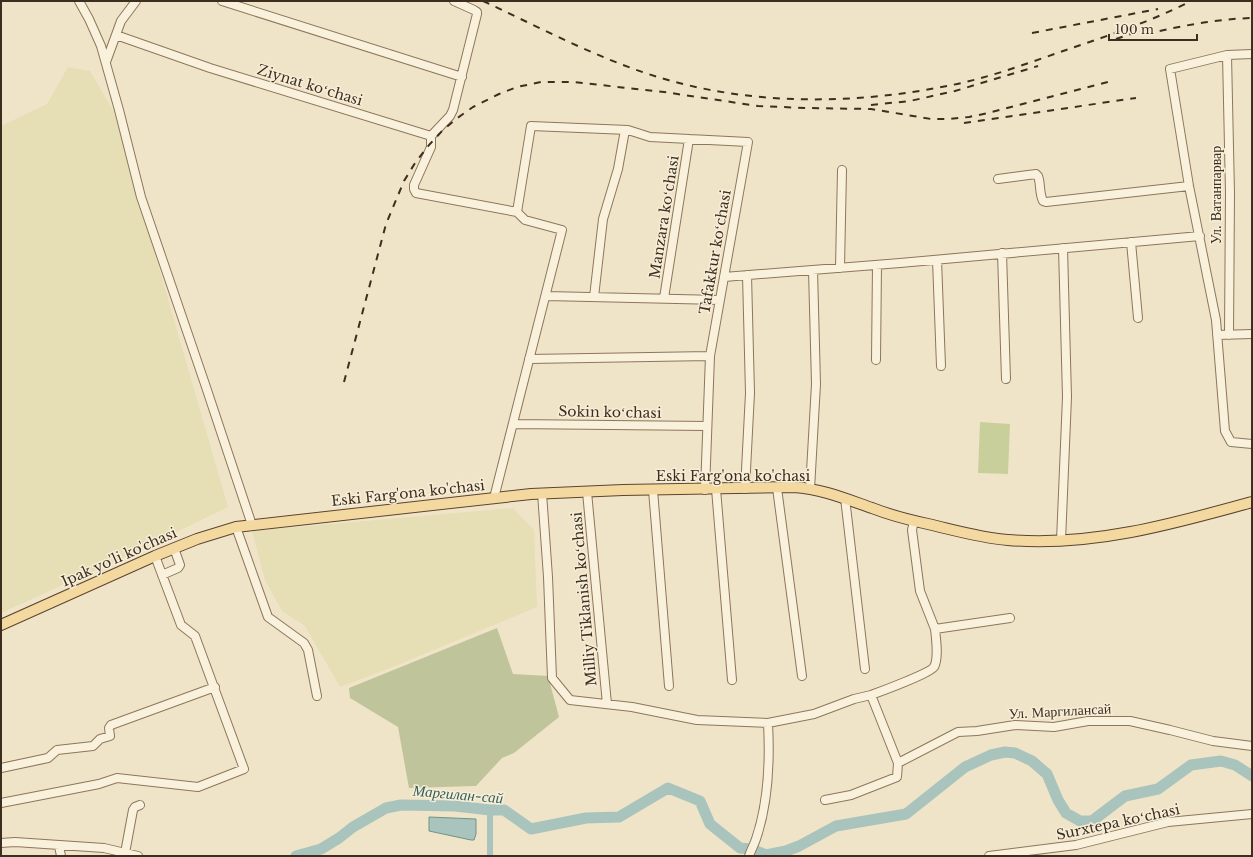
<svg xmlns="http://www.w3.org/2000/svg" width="1253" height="857" font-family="'Libre Baskerville',serif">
<rect width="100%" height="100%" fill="#f0e4c8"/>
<!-- farmland -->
<path fill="#e6deb5" d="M 68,67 L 90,71 L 114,112 L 228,507 L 133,553 L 1,613 L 1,126 L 47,104 Z
M 513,508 L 534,530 L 537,607 L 393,667 L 340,687 L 305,626 L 282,611 L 265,580 L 252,531 Z"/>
<!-- green -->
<path fill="#c9cf9b" d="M 980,422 L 1010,424 L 1008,474 L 978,473 Z"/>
<!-- cemetery -->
<path fill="#bfc49a" d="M 497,628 L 513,674 L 548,676 L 559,717 L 514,753 L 502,758 L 476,786 L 409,788 L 398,727 L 350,698 L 349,688 Z"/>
<!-- water -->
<path fill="#a9c4bc" stroke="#6f938a" d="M 429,817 L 476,819 L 476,834 L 474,840 L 471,840 L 429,831 Z"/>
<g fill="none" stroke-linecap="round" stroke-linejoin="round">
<!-- canal -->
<path stroke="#a9c4bc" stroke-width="6" d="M 490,856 L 490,810"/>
<!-- river -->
<path stroke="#a9c4bc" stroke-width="11" d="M 296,856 L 321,849 L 339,838 L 353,827 L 386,808 L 401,805 L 455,806 L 490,810 L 504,810 L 531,829 L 586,818 L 619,817 L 668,788 L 700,801 L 710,824 L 740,848 L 752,849 L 766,855 L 786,851 L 799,846 L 836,826 L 906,814 L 965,767 L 991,755 L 1005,752 L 1015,753 L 1032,761 L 1047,774 L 1058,800 L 1066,813 L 1080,821 L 1092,821 L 1125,796 L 1158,789 L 1191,765 L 1221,761 L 1235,765 L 1252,776"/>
<defs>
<path id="minor" d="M 79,1 L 89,19 L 101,46 L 119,110 L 141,197 L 206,387 L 252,525
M 222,1 L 462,77
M 116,35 L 210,68 L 431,136
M 1252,54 L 1227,55 L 1170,69 L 1189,186 L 1216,320 L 1225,431 L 1231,442 L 1252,444
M 1227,55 L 1230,193 L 1229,335
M 106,62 L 121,21 L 136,1
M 431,136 L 431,147 L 414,185 L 414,189 L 416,193 L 517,212
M 431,136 L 450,116 L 453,110 L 477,14 L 477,12 L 474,10 L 454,1
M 998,179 L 1036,174 L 1038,176 C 1041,184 1039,193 1043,201 L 1046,202 L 1189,186
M 1131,242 L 1138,318
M 1002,253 L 1006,379
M 937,260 L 941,366
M 840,268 L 842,170
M 724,277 L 900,263 L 1200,236
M 546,296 L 720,300
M 594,297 L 603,219 L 618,169 L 625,130
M 664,298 L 689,139
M 1217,335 L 1252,334
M 529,359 L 710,356
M 876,360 L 877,265
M 513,424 L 707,426
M 777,488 L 802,676
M 716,489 L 732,680
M 745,489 L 750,393 L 747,275
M 810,489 L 816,384 L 813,270
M 653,490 L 669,686
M 587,492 L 607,704
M 542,493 L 548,577 L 552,678 L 570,700 L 632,707 L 697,720 L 768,723 L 814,714 L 854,699 L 871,695
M 494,498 L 562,230 L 525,220 L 517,212 L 531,126 L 628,130 L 650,137 L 748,142 L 710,356 L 705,490
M 845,498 L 865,669
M 914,521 L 912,530 L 920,591 L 935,629 L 1010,618
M 236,527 L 268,617 L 304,643 L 308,650 L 317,696
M 1061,541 L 1067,397 L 1063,248
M 162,575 L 178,568 L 180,565 L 174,548
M 898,763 L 958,732 L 977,731 L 1015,725 L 1054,727 L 1088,721 L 1130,721 L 1170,730 L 1213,741 L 1252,746
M 1,768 L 48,758 L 57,750 L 93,746 L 100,739 L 110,736 L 109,728 L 111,725 L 215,687
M 825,800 L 851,795 L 897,777 L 898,763 L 871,695 C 882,691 930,673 934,667 C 939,658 936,639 935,629
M 1,803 L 99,784 L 117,778 L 198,787 L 244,769 L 195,636 L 181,625 L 155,556
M 1,843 L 15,842 L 104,848 L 138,856
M 59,846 L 61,856
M 125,853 L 133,810 L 135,807 L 140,805
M 749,856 C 751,850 754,845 756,839 C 768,804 770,760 768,723
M 989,856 L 1076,845 L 1168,822 L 1252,814"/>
<path id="major" d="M 1,625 L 155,556 L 197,539 L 236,527 L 531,494 L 623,490 L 794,487 C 822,489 846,499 872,508 C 890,515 909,520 928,524 C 954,530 981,538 1008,540 C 1091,547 1173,524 1252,502"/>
</defs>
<!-- minor casing -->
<use href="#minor" stroke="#8d765c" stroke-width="10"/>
<!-- major casing -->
<use href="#major" stroke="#5b4430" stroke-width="12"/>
<!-- minor -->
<use href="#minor" stroke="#faf1dc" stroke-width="8"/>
<!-- major -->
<use href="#major" stroke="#f3d9a0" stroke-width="10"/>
<!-- rail -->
<path stroke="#3d2e20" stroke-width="2" stroke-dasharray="7 7" stroke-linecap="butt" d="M 483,1 C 543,29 604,62 668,80 C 760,106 859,104 952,85 C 992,77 1031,62 1069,49 C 1110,35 1152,21 1191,1
M 1032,33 L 1158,9
M 1146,34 C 1181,26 1216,19 1252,18
M 1116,39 L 1154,26
M 871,105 L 910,101 L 955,91 L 1038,66
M 964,123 L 1136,98
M 344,382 L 386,224 L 404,181 L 415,163 L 429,145 L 442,131 L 456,119 L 473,107 L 499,94 L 517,87 L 541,82 L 573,82 L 664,92 L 758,106 L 805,108 L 871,109 L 931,119 L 949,119 L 969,117 L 988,113 L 1108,82"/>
</g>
<g text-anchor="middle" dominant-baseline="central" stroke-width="3" stroke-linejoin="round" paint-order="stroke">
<!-- street labels -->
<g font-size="14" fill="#3d2e20" stroke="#f7eed8">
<text transform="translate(310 85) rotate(17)">Ziynat koʻchasi</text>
<text transform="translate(1216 195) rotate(-90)">Ул. Ватанпарвар</text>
<text transform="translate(664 217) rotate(-81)">Manzara koʻchasi</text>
<text transform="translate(715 252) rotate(-80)">Tafakkur koʻchasi</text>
<text transform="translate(610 412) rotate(1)">Sokin koʻchasi</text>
<text x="733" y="476">Eski Farg'ona ko'chasi</text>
<text transform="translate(408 493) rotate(-6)">Eski Farg'ona ko'chasi</text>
<text transform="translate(119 557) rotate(-24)">Ipak yo'li ko'chasi</text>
<text transform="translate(584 599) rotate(-95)">Milliy Tiklanish koʻchasi</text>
<text transform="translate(1060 711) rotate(-3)">Ул. Маргилансай</text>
<text transform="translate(1118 822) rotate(-12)">Surxtepa koʻchasi</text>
</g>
<!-- water labels -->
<g font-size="15" font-style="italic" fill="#2f5d5a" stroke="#f7eed8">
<text transform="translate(458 794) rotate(5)">Маргилан-сай</text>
</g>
</g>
<!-- border -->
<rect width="1253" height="857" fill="none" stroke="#3d2e20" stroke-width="4"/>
<!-- scale -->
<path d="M1109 34v6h88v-6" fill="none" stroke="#3d2e20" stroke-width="2"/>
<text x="1115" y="34" font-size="12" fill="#3d2e20" stroke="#f7eed8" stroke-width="3" paint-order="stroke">100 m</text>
</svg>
